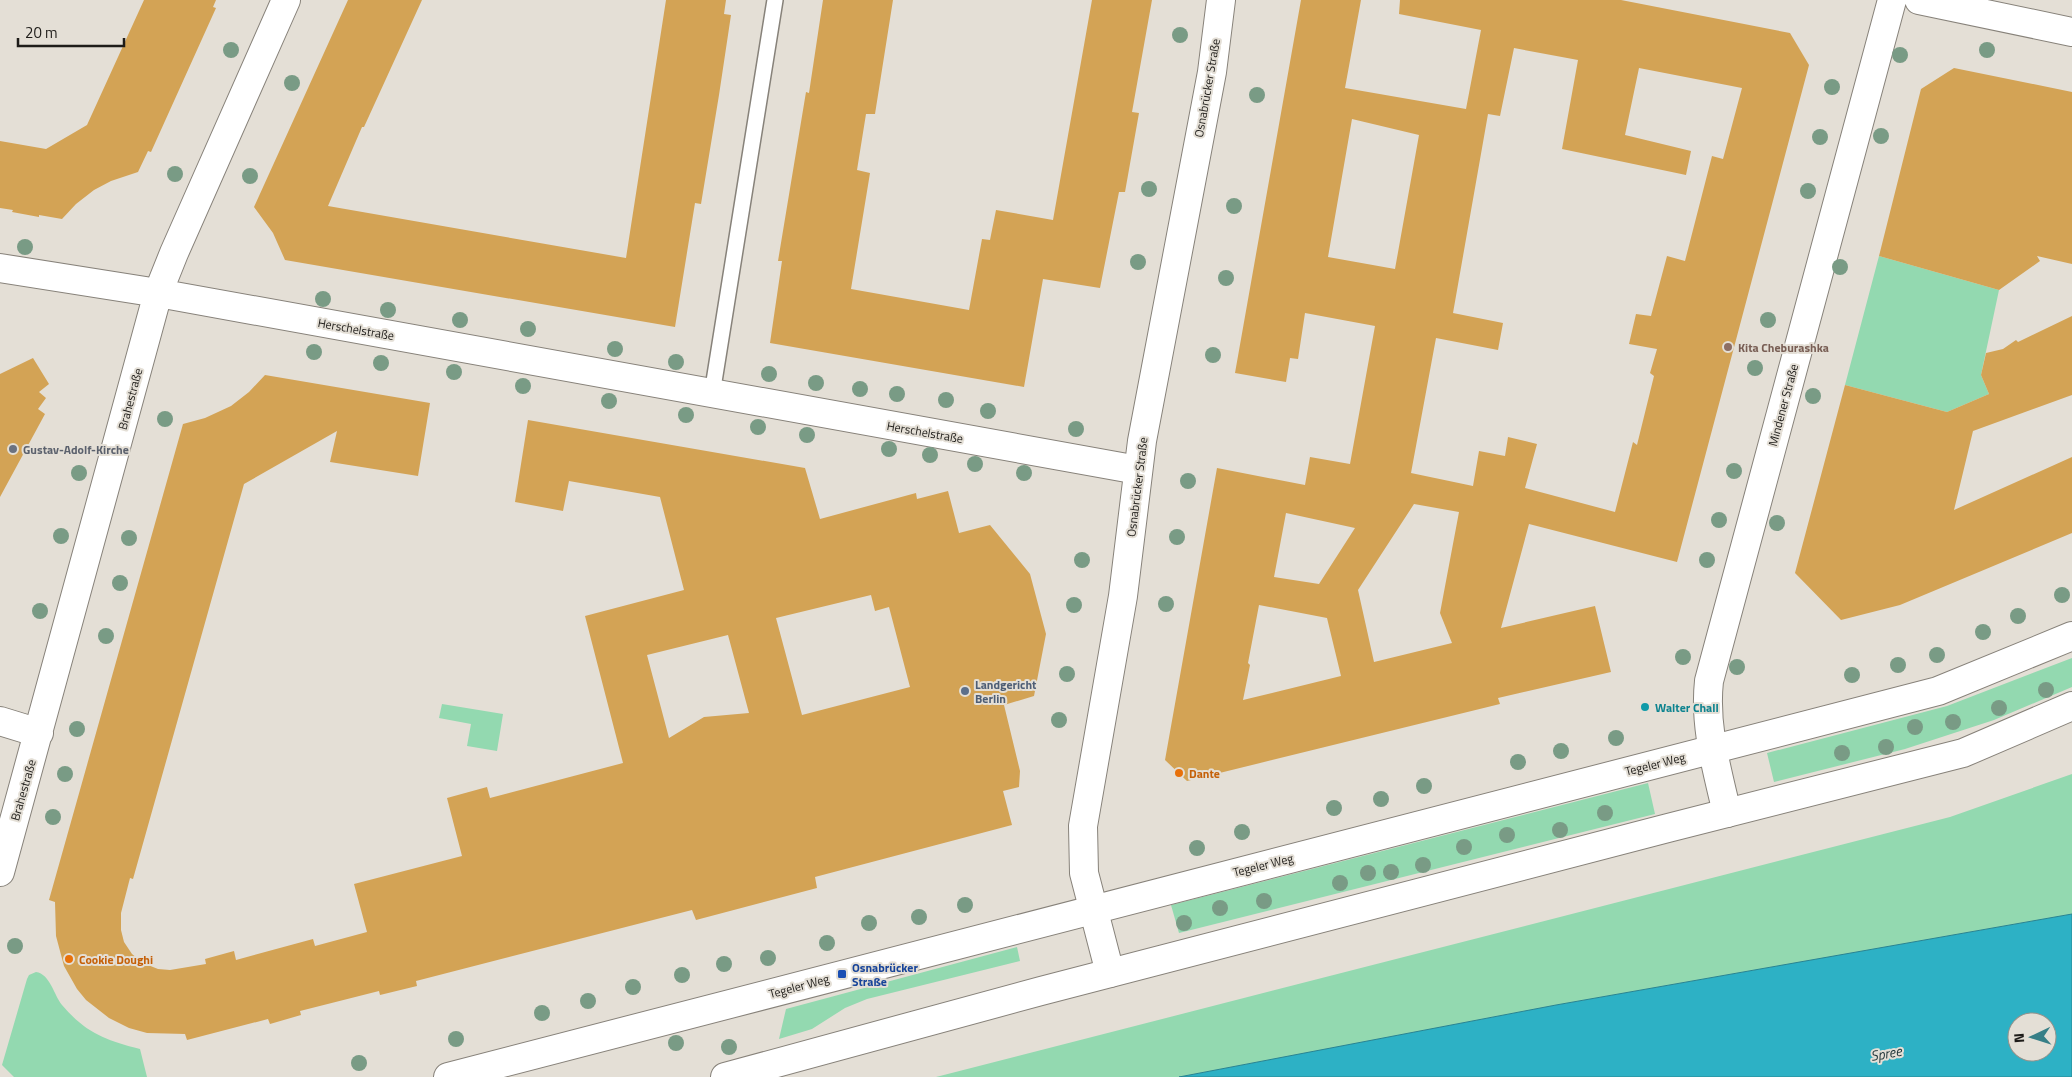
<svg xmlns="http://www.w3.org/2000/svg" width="2072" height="1077" font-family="'Titillium Web',sans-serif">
<rect width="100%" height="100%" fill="#e4dfd6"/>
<!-- green -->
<path fill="#93d9b0" d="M 1879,256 L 1999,290 L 1981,375 L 1989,394 L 1947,412 L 1845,385 Z
M 2072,658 L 2072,687 L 1994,720 L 1905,749 L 1774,782 L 1767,753 L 1947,706 Z
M 442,704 L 503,714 L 497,751 L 467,746 L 471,724 L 439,718 Z
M 2072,774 L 2072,914 L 1556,1005 L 1179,1077 L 936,1077 L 1950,817 Z
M 1648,783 L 1655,814 L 1179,933 L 1171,905 Z
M 1017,947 L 1020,961 L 867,999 L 845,1008 L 812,1029 L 779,1039 L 786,1009 Z
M 36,972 C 50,974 54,995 62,1005 C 86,1033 105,1040 140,1049 L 147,1077 L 14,1077 L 2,1065 L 27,979 L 29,975 Z"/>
<!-- water -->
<path fill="#2db1c5" stroke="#288491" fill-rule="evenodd" d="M 2072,914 L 2072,1077 L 1179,1077 L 1556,1005 ZM 2017,1022 L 2047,1022 L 2047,1052 L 2017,1052 Z"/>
<!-- building -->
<path fill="#d3a355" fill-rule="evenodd" d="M 144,0 L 216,0 L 213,7 L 216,8 L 151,152 L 148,151 L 138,172 L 111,181 L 94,190 L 76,204 L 62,219 L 39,215 L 39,217 L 12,212 L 13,210 L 0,208 L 0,141 L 46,149 L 87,125 Z
M 348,0 L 422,0 L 364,127 L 362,127 L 328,206 L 626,258 L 666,0 L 726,0 L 724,14 L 731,15 L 719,95 L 701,204 L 695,203 L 675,327 L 285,260 L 273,233 L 254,207 Z
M 823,0 L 893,0 L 875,114 L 866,114 L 857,170 L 870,173 L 851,289 L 969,310 L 982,239 L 990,240 L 996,210 L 1053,220 L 1092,0 L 1152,0 L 1132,112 L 1139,113 L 1125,192 L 1119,192 L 1100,288 L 1043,279 L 1024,387 L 770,343 L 782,261 L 778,261 L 806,92 L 809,93 Z
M 1301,0 L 1361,0 L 1345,88 L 1466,109 L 1481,30 L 1399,14 L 1400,0 L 1621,0 L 1790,33 L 1809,65 L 1677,562 L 1529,524 L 1501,628 L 1595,606 L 1611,672 L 1498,698 L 1500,704 L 1187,781 L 1165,760 L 1217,468 L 1305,485 L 1310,457 L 1350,464 L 1375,326 L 1305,313 L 1298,359 L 1290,358 L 1286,382 L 1235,373 ZM 1514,48 L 1578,60 L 1562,149 L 1686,175 L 1691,151 L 1625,135 L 1639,68 L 1742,88 L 1723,159 L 1712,156 L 1685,261 L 1667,256 L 1651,316 L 1636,314 L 1629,344 L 1657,349 L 1650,373 L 1654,376 L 1637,445 L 1633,442 L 1615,512 L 1525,488 L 1537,444 L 1508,437 L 1505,456 L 1479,451 L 1473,486 L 1411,473 L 1436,338 L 1498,350 L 1503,323 L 1453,313 L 1488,114 L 1500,116 ZM 1352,119 L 1419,135 L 1395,269 L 1328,257 ZM 1414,504 L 1459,512 L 1440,613 L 1452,643 L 1374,662 L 1358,590 ZM 1286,513 L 1355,528 L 1319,584 L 1274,577 ZM 1259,605 L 1327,618 L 1341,676 L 1243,700 L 1250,665 L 1248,663 Z
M 1954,68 L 2072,92 L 2072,264 L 2037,256 L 2040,261 L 1999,290 L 1879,256 L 1921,89 Z
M 2072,316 L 2072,395 L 1973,431 L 1954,510 L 2072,457 L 2072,533 L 1900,605 L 1841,620 L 1795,573 L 1845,385 L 1947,412 L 1989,394 L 1981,375 L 1986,353 L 2003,349 L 2016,340 L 2018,342 Z
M 33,358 L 49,384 L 39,392 L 46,398 L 38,409 L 45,414 L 0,497 L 0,374 Z
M 265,375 L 430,403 L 418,476 L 330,462 L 337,431 L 244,484 L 133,879 L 130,878 L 121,913 L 121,930 L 124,942 L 132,954 L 143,963 L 158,969 L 170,970 L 206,964 L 205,959 L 234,951 L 236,960 L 313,939 L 315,946 L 367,932 L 354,884 L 462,856 L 447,798 L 487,787 L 490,798 L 623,763 L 585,616 L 684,590 L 660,497 L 569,481 L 563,511 L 515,502 L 528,420 L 805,468 L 820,519 L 916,493 L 917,499 L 948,491 L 959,533 L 990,525 L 1030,574 L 1046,634 L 1034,696 L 1004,705 L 1020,771 L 1019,787 L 1003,791 L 1012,825 L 815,877 L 817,888 L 696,920 L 692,910 L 416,981 L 417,986 L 380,995 L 379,991 L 300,1011 L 301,1015 L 270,1024 L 268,1019 L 187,1040 L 185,1034 L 147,1033 L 129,1028 L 109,1018 L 86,1000 L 77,989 L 64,966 L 56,936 L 55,902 L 49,900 L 183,424 L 205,418 L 231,406 L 249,392 ZM 871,595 L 875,611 L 889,607 L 910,687 L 802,715 L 776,618 ZM 728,635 L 749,713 L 704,717 L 669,738 L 647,655 Z"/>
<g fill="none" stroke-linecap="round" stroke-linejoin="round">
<defs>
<path id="service" d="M 712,394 L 775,0"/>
<path id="minor" d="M 1919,0 L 2072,32
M 0,268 L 158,293 L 1138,470
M 0,721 L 39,733
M 1727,813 C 1717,769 1704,727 1709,681 L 1892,0
M 0,872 L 158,293 L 174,253 L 286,0"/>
<path id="tertiary" d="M 1110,973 L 1084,873 L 1083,826 L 1123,596 L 1142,441 L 1212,72 L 1221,0"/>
<path id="secondary" d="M 448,1077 L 1938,691 L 2072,636
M 725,1077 L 1041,991 L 1668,828 L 1963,753 L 2072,706"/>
</defs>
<!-- service casing -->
<use href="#service" stroke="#87827a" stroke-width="18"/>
<!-- minor casing -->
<use href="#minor" stroke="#87827a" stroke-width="30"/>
<!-- tertiary casing -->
<use href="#tertiary" stroke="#87827a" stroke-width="30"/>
<!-- secondary casing -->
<use href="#secondary" stroke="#87827a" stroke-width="30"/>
<!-- service -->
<use href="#service" stroke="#fff" stroke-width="15"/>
<!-- minor -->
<use href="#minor" stroke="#fff" stroke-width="28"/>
<!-- tertiary -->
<use href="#tertiary" stroke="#fff" stroke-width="28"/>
<!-- secondary -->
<use href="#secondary" stroke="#fff" stroke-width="28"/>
</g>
<!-- trees -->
<g fill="#799b85">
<circle cx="1180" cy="35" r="8"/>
<circle cx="231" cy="50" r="8"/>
<circle cx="1987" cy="50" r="8"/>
<circle cx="1900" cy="55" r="8"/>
<circle cx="292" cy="83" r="8"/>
<circle cx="1832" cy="87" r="8"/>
<circle cx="1257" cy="95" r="8"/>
<circle cx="1881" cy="136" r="8"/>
<circle cx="1820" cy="137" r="8"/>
<circle cx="175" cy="174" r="8"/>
<circle cx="250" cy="176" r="8"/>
<circle cx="1149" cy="189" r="8"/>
<circle cx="1808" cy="191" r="8"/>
<circle cx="1234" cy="206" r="8"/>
<circle cx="25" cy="247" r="8"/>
<circle cx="1138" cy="262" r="8"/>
<circle cx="1840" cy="267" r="8"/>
<circle cx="1226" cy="278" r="8"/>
<circle cx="323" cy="299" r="8"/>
<circle cx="388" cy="310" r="8"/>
<circle cx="460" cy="320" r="8"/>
<circle cx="1768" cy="320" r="8"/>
<circle cx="528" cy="329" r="8"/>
<circle cx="615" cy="349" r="8"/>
<circle cx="314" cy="352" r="8"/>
<circle cx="1213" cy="355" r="8"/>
<circle cx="676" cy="362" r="8"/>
<circle cx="381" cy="363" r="8"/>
<circle cx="1755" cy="368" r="8"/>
<circle cx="454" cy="372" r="8"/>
<circle cx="769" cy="374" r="8"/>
<circle cx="816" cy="383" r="8"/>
<circle cx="523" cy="386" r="8"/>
<circle cx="860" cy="389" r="8"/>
<circle cx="897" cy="394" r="8"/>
<circle cx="1813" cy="396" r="8"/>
<circle cx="946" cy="400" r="8"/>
<circle cx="609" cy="401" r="8"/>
<circle cx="988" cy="411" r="8"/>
<circle cx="686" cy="415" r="8"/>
<circle cx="165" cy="419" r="8"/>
<circle cx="758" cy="427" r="8"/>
<circle cx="1076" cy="429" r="8"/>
<circle cx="807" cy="435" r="8"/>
<circle cx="889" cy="449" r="8"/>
<circle cx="930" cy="455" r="8"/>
<circle cx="975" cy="464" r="8"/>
<circle cx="1734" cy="471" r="8"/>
<circle cx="79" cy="473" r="8"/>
<circle cx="1024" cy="473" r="8"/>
<circle cx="1188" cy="481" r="8"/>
<circle cx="1719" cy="520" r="8"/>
<circle cx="1777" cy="523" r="8"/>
<circle cx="61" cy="536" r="8"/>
<circle cx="1177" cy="537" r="8"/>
<circle cx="129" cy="538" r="8"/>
<circle cx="1082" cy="560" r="8"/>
<circle cx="1707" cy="560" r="8"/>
<circle cx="120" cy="583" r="8"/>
<circle cx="2062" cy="595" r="8"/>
<circle cx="1166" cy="604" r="8"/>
<circle cx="1074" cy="605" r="8"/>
<circle cx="40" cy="611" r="8"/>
<circle cx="2018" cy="616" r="8"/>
<circle cx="1983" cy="632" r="8"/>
<circle cx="106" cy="636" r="8"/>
<circle cx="1937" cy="655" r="8"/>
<circle cx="1683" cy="657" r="8"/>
<circle cx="1898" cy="665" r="8"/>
<circle cx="1737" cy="667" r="8"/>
<circle cx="1067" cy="674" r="8"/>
<circle cx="1852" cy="675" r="8"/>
<circle cx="2046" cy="690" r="8"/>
<circle cx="1999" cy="708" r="8"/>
<circle cx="1059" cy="720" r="8"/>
<circle cx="1953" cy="722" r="8"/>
<circle cx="1915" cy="727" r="8"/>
<circle cx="77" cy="729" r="8"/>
<circle cx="1616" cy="738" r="8"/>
<circle cx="1886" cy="747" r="8"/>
<circle cx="1561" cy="751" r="8"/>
<circle cx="1842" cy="753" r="8"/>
<circle cx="1518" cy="762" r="8"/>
<circle cx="65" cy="774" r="8"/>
<circle cx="1424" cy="786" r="8"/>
<circle cx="1381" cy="799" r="8"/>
<circle cx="1334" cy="808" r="8"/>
<circle cx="1605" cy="813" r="8"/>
<circle cx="53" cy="817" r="8"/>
<circle cx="1560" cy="830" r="8"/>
<circle cx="1242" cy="832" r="8"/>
<circle cx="1507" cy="835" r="8"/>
<circle cx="1464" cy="847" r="8"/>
<circle cx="1197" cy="848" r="8"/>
<circle cx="1423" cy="865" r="8"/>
<circle cx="1391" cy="872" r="8"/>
<circle cx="1368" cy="873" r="8"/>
<circle cx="1340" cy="883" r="8"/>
<circle cx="1264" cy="901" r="8"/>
<circle cx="965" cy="905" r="8"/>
<circle cx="1220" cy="908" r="8"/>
<circle cx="919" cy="917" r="8"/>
<circle cx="869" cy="923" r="8"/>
<circle cx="1184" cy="923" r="8"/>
<circle cx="827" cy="943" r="8"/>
<circle cx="15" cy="946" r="8"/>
<circle cx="768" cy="958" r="8"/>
<circle cx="724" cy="964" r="8"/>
<circle cx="682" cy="975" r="8"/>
<circle cx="633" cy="987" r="8"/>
<circle cx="588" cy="1001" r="8"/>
<circle cx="542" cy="1013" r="8"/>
<circle cx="456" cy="1039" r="8"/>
<circle cx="676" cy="1043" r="8"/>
<circle cx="729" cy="1047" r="8"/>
<circle cx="359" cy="1063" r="8"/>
</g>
<!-- markers -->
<circle fill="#8d6e63" stroke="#e4dfd6" stroke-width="2" cx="1728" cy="347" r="5"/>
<circle fill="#6b7280" stroke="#e4dfd6" stroke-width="2" cx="13" cy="449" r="5"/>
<circle fill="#5c6f8a" stroke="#e4dfd6" stroke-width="2" cx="965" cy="691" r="5"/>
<circle fill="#0f9aa8" stroke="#e4dfd6" stroke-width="2" cx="1645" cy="707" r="5"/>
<g fill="#e8710a" stroke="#e4dfd6" stroke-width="2">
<circle cx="1179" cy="773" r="5"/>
<circle cx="69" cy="959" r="5"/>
</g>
<rect fill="#1a4fb4" stroke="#e4dfd6" stroke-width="2" x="837" y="969" width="10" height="10" rx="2.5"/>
<g text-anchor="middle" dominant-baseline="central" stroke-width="4" stroke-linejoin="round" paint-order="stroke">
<!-- street labels -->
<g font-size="12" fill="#1e1c19" stroke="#e4dfd6">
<text transform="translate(1207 88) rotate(-80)">Osnabrücker Straße</text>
<text transform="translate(356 329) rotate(10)">Herschelstraße</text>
<text transform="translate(130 399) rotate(-75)">Brahestraße</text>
<text transform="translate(1783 405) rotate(-75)">Mindener Straße</text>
<text transform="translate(925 432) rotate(10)">Herschelstraße</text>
<text transform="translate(1137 487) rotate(-83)">Osnabrücker Straße</text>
<text transform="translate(1655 764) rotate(-14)">Tegeler Weg</text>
<text transform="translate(23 790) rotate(-74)">Brahestraße</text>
<text transform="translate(1263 865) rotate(-14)">Tegeler Weg</text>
<text transform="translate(799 986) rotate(-15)">Tegeler Weg</text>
</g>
<!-- education labels -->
<g font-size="12" font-weight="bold" fill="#785e54" stroke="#e4dfd6" text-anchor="start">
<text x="1738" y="347">Kita Cheburashka</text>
</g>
<!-- worship labels -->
<g font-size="12" font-weight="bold" fill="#5b616d" stroke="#e4dfd6" text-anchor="start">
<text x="23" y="449">Gustav-Adolf-Kirche</text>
</g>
<!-- service labels -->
<g font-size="12" font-weight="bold" fill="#4e5e75" stroke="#e4dfd6" text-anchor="start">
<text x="975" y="684">Landgericht<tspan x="975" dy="14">Berlin</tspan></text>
</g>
<!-- culture labels -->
<g font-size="12" font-weight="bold" fill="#0d838f" stroke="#e4dfd6" text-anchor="start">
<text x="1655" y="707">Walter Chall</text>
</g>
<!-- food labels -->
<g font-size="12" font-weight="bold" fill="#c56008" stroke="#e4dfd6" text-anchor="start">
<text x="1189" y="773">Dante</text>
<text x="79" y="959">Cookie Doughi</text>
</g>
<!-- transit labels -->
<g font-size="12" font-weight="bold" fill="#164399" stroke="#e4dfd6" text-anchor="start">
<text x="852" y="967">Osnabrücker<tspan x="852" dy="14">Straße</tspan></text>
</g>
<!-- water labels -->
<g font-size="14" font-style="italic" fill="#1e3438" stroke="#e4dfd6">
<text transform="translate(1886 1053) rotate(-10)">Spree</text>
</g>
</g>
<!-- north arrow -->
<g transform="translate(2032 1037) rotate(266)"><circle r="24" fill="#e4dfd6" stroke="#95918a"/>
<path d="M0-4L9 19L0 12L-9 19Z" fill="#377f87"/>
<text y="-8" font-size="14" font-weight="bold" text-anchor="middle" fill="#1e1c19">N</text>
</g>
<!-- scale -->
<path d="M18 38v8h106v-8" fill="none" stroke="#1e1c19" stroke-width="2.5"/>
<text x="25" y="38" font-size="15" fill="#1e1c19" stroke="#e4dfd6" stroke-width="4" paint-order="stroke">20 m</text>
</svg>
